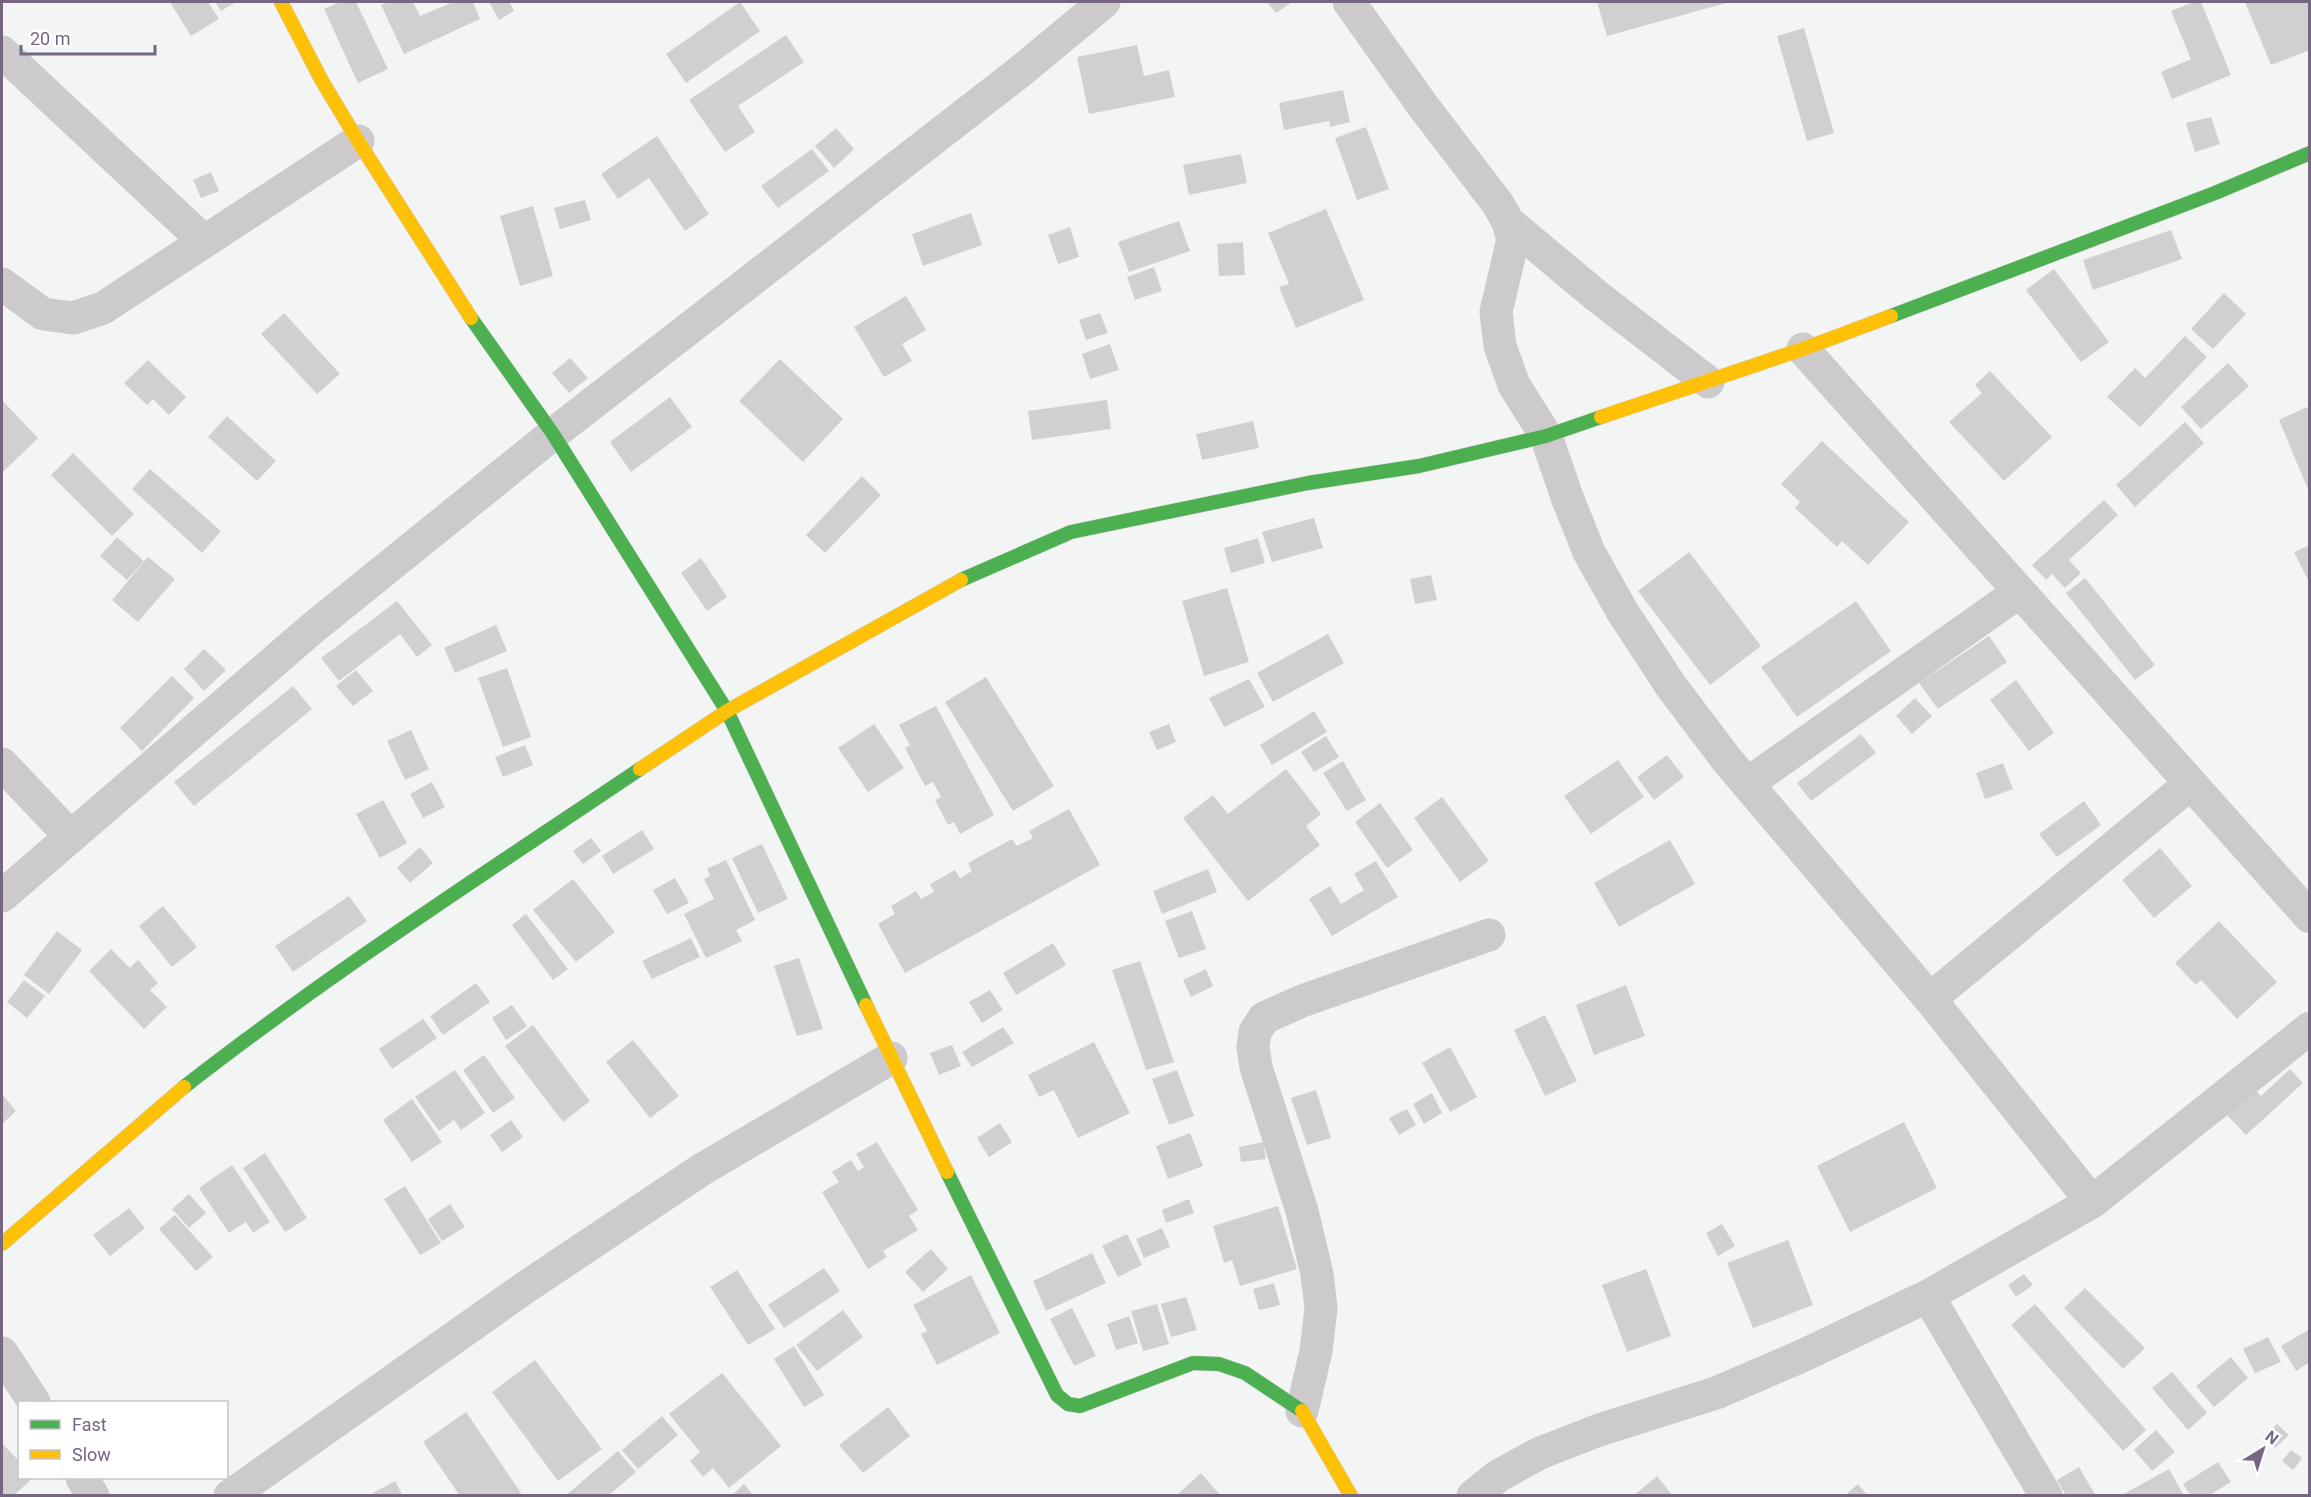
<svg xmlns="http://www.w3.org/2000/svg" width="2311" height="1497" font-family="Roboto,sans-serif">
<rect width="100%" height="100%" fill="#f3f5f4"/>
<!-- building -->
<path fill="#d0d0d2" d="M 170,2 L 208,2 L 219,19 L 191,36 Z
M 215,2 L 236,2 L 221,11 Z
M 340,2 L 356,2 L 388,69 L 358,83 L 324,9 Z
M 388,2 L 413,2 L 420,16 L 453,2 L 473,2 L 480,19 L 404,54 L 381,5 Z
M 489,2 L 509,2 L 514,11 L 499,20 Z
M 740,2 L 760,31 L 686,83 L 666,54 Z
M 1267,2 L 1292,2 L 1276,13 Z
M 1597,2 L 1730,2 L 1607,36 Z
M 2194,2 L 2201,2 L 2231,75 L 2172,99 L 2161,72 L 2191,59 L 2171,11 Z
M 2245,2 L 2310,2 L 2310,50 L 2271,65 Z
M 1804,28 L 1834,133 L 1807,141 L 1777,36 Z
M 786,35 L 804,62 L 738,106 L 755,132 L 725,152 L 689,100 Z
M 1137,45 L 1144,76 L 1169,70 L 1175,97 L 1089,114 L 1077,57 Z
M 1343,90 L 1350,122 L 1330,127 L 1329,121 L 1284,130 L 1279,103 Z
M 2211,117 L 2220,144 L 2195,152 L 2186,123 Z
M 1366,127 L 1389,189 L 1357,200 L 1335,138 Z
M 836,128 L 854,149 L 834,168 L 815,146 Z
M 657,136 L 709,214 L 685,231 L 649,178 L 618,199 L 601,174 Z
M 812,149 L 829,171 L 778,208 L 761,186 Z
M 1241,154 L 1247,183 L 1189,195 L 1183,165 Z
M 211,172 L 219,191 L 201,198 L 193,180 Z
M 585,200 L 591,220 L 560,229 L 554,208 Z
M 533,206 L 553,276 L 520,286 L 500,216 Z
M 1326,209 L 1364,300 L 1296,328 L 1279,287 L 1289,284 L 1268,233 Z
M 971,213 L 982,245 L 923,266 L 912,234 Z
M 1179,221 L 1190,251 L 1129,272 L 1118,242 Z
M 1070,227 L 1079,257 L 1058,264 L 1048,235 Z
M 2171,230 L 2182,259 L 2093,290 L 2083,260 Z
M 1243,242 L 1245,275 L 1219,276 L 1217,244 Z
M 1154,267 L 1162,291 L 1135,300 L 1127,277 Z
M 2054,269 L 2109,342 L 2081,362 L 2026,290 Z
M 2224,293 L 2246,314 L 2213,349 L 2191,329 Z
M 906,296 L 926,330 L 902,344 L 912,361 L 884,377 L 854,327 Z
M 284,313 L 340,374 L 317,394 L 261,334 Z
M 1100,313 L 1108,333 L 1086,340 L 1079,320 Z
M 2185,336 L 2207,357 L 2140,427 L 2107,397 L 2135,368 L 2145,378 Z
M 1110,344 L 1119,370 L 1090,379 L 1082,354 Z
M 570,358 L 588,378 L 569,393 L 552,373 Z
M 780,359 L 843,419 L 803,462 L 739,401 Z
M 148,360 L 186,397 L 169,415 L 153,399 L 147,405 L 124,383 Z
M 2228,363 L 2249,386 L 2201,429 L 2181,407 Z
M 1990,371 L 2052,437 L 2004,481 L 1949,422 L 1982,393 L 1975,385 Z
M 670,397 L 692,427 L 631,472 L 610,442 Z
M 2,400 L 38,438 L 2,473 Z
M 1107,400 L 1111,429 L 1032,440 L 1028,411 Z
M 2307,407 L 2310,412 L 2309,492 L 2279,420 Z
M 227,416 L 276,461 L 257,481 L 208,437 Z
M 1253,421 L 1259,448 L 1202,460 L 1196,434 Z
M 2185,422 L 2204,443 L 2135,507 L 2116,485 Z
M 1822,441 L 1909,522 L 1868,565 L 1842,541 L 1837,547 L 1795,508 L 1800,502 L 1781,484 Z
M 73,453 L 134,514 L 112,536 L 51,475 Z
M 150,469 L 221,531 L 202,553 L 132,489 Z
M 862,476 L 881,495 L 825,553 L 806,535 Z
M 2104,500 L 2118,515 L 2069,560 L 2081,573 L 2065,588 L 2052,574 L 2046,580 L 2032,565 Z
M 1314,518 L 1323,548 L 1272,562 L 1262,532 Z
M 117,537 L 144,561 L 127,580 L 100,556 Z
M 1258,538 L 1265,563 L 1231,573 L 1224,548 Z
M 2310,545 L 2310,584 L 2294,552 Z
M 1689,552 L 1761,646 L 1710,685 L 1638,591 Z
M 148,557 L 175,579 L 138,622 L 112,600 Z
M 701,558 L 727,597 L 707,611 L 681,573 Z
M 1431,575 L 1437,600 L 1415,604 L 1410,579 Z
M 2085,578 L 2155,665 L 2135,680 L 2066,593 Z
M 1227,588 L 1249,662 L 1204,676 L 1182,601 Z
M 397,601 L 432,645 L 417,657 L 400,634 L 339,681 L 321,658 Z
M 1856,601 L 1891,651 L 1797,717 L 1761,667 Z
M 496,625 L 507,651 L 455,673 L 444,648 Z
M 1328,634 L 1344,663 L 1273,702 L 1257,673 Z
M 1989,636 L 2007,662 L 1938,709 L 1919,683 Z
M 204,649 L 226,670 L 204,691 L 184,669 Z
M 507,668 L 531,737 L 503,747 L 478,678 Z
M 356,670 L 373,691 L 353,706 L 336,686 Z
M 172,676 L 194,698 L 142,751 L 120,728 Z
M 986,677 L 1054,786 L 1013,811 L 945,702 Z
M 1249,679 L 1265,707 L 1224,727 L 1209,698 Z
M 2016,680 L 2054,733 L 2029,751 L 1990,700 Z
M 293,686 L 312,709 L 194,806 L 174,782 Z
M 1915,698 L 1932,716 L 1912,734 L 1896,716 Z
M 936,706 L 994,815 L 960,834 L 954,822 L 948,825 L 935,800 L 941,797 L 933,782 L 925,786 L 905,748 L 910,745 L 899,725 Z
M 1314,711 L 1327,732 L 1272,765 L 1260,745 Z
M 874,724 L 904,768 L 868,792 L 838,748 Z
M 1169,724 L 1176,742 L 1157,750 L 1149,732 Z
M 411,730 L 429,769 L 405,780 L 387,741 Z
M 1861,734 L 1876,753 L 1811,801 L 1797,783 Z
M 1326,736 L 1339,757 L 1314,772 L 1301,752 Z
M 525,745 L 533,765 L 503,777 L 495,757 Z
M 1667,755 L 1684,777 L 1654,800 L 1637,777 Z
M 1618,760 L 1644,797 L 1591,834 L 1564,796 Z
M 1343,761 L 1366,800 L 1347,811 L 1323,773 Z
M 2003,763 L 2013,789 L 1985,799 L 1976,773 Z
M 1286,769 L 1321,814 L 1306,826 L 1320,845 L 1248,901 L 1183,818 L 1213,795 L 1228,814 Z
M 432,782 L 445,807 L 423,818 L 410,794 Z
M 1442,797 L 1489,861 L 1460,882 L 1414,818 Z
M 383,800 L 407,843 L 380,858 L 356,814 Z
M 2084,801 L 2101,825 L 2057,857 L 2039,834 Z
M 1380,803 L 1413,850 L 1387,868 L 1355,822 Z
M 1069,809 L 1100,865 L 905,973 L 878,924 L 895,914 L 891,906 L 916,891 L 921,899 L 934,892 L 930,884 L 955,870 L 960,878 L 972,871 L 968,863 L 1012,839 L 1017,846 L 1033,838 L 1029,831 Z
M 642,830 L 654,849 L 613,874 L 602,856 Z
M 591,838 L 601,851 L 583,864 L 573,851 Z
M 1670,840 L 1695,884 L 1619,927 L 1594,883 Z
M 762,844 L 788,899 L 758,913 L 732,858 Z
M 420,847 L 433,863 L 410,883 L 397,868 Z
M 2160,848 L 2192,886 L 2154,918 L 2122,880 Z
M 726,860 L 755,920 L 736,930 L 742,941 L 706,958 L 684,914 L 714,899 L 704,879 L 710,876 L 707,869 Z
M 1376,861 L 1398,897 L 1332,936 L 1309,899 L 1330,886 L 1341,904 L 1364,890 L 1354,874 Z
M 1208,869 L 1217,892 L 1162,914 L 1153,891 Z
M 675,878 L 689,903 L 667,914 L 653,890 Z
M 573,879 L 615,932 L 576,962 L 533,910 Z
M 349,896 L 367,921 L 293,972 L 275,946 Z
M 163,906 L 197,947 L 172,967 L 139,926 Z
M 1192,911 L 1206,949 L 1179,958 L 1165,921 Z
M 526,914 L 568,969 L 553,980 L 512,925 Z
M 2219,921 L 2277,982 L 2237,1019 L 2201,980 L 2196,985 L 2175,963 Z
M 57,931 L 82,950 L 49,994 L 24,975 Z
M 691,938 L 700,957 L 652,979 L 642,961 Z
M 1053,943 L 1066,965 L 1016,995 L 1003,973 Z
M 111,949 L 130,968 L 138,960 L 158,983 L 150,990 L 167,1007 L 144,1029 L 89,971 Z
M 799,958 L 823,1029 L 797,1036 L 774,966 Z
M 1140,961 L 1174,1062 L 1146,1070 L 1112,970 Z
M 1206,969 L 1213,986 L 1191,997 L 1183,980 Z
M 24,980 L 45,996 L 27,1018 L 7,1002 Z
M 476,983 L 490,1002 L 443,1035 L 430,1016 Z
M 1626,985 L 1645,1036 L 1594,1055 L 1576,1005 Z
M 990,990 L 1003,1010 L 982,1023 L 969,1002 Z
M 512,1005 L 527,1026 L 506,1040 L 492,1018 Z
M 1545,1015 L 1577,1081 L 1545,1096 L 1514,1030 Z
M 423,1019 L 437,1038 L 392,1069 L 379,1049 Z
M 533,1025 L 590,1101 L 563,1122 L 505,1046 Z
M 1003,1027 L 1014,1043 L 972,1067 L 962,1052 Z
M 633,1040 L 679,1096 L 650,1118 L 606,1062 Z
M 1094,1042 L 1130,1113 L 1078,1138 L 1054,1090 L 1039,1097 L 1028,1075 Z
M 952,1045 L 961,1066 L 939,1075 L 930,1053 Z
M 1450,1047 L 1477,1097 L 1450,1112 L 1422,1063 Z
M 484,1055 L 515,1098 L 493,1113 L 463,1070 Z
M 2290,1069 L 2303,1083 L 2246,1135 L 2224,1112 L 2252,1086 L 2261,1096 Z
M 455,1070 L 485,1113 L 461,1130 L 454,1120 L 439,1131 L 415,1097 Z
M 1177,1070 L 1194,1116 L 1169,1125 L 1152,1079 Z
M 1316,1090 L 1331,1138 L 1307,1145 L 1291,1098 Z
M 1432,1093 L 1442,1113 L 1424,1124 L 1413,1104 Z
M 2,1094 L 16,1111 L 2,1124 Z
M 412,1099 L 442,1142 L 412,1162 L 383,1120 Z
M 1407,1109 L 1416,1125 L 1399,1135 L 1389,1118 Z
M 511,1120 L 523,1137 L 502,1152 L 490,1135 Z
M 1904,1122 L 1937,1188 L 1850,1232 L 1817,1166 Z
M 1000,1123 L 1012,1142 L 989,1157 L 977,1138 Z
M 1190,1133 L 1203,1166 L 1168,1179 L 1156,1146 Z
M 877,1142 L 918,1210 L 909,1216 L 918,1230 L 883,1251 L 887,1257 L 868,1269 L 822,1192 L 839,1182 L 832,1172 L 851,1160 L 858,1171 L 864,1167 L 856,1154 Z
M 1263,1142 L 1266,1159 L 1241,1162 L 1239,1147 Z
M 265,1153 L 307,1218 L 285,1232 L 243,1168 Z
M 232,1165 L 270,1222 L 253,1233 L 246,1222 L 229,1233 L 199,1188 Z
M 405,1186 L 441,1243 L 420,1255 L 384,1199 Z
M 189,1194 L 206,1213 L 189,1228 L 172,1209 Z
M 1189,1199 L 1194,1213 L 1166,1223 L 1162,1210 Z
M 450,1204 L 465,1227 L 442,1241 L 428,1219 Z
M 1278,1206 L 1297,1269 L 1240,1286 L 1232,1260 L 1224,1263 L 1213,1226 Z
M 129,1208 L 145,1228 L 110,1256 L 93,1235 Z
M 175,1215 L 213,1257 L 196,1271 L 159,1229 Z
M 1722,1224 L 1735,1246 L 1718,1256 L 1706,1233 Z
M 1162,1228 L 1170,1247 L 1144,1258 L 1136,1239 Z
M 1127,1234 L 1142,1265 L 1118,1277 L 1102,1246 Z
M 1788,1240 L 1813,1305 L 1753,1328 L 1727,1263 Z
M 931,1249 L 948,1269 L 923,1292 L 905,1272 Z
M 1092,1253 L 1106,1283 L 1046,1311 L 1033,1281 Z
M 824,1268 L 840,1291 L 784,1328 L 768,1305 Z
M 1646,1269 L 1671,1336 L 1627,1352 L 1602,1285 Z
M 737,1270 L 775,1329 L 748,1345 L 710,1287 Z
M 2024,1274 L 2033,1285 L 2016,1297 L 2008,1285 Z
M 971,1275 L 1000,1333 L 937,1365 L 921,1334 L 927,1331 L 913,1305 Z
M 1274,1283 L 1280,1305 L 1259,1310 L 1253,1289 Z
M 2085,1288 L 2145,1348 L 2123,1369 L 2064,1308 Z
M 1186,1297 L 1197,1330 L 1171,1337 L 1161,1304 Z
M 1157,1304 L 1169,1344 L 1143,1351 L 1131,1311 Z
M 2035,1304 L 2146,1430 L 2123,1451 L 2011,1325 Z
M 1072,1308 L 1096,1356 L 1074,1366 L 1050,1319 Z
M 843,1310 L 863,1337 L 817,1371 L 796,1345 Z
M 1129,1316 L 1138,1343 L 1116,1350 L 1107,1324 Z
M 2310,1329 L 2310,1362 L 2296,1371 L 2281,1346 Z
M 2268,1337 L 2281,1362 L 2255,1373 L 2243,1349 Z
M 794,1346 L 824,1395 L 804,1407 L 774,1359 Z
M 2231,1357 L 2248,1378 L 2214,1407 L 2196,1386 Z
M 535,1360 L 602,1449 L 558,1481 L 492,1392 Z
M 2172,1372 L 2207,1413 L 2188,1430 L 2152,1388 Z
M 722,1373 L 781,1446 L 729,1488 L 713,1468 L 703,1477 L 690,1461 L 700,1452 L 669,1414 Z
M 888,1407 L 910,1436 L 863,1473 L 839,1445 Z
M 466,1412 L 523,1496 L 460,1496 L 423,1442 Z
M 662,1416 L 678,1435 L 638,1469 L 622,1450 Z
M 2277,1424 L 2289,1435 L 2275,1448 L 2264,1436 Z
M 2156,1430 L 2175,1452 L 2152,1471 L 2134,1450 Z
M 2,1443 L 20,1462 L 20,1478 L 33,1478 L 13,1496 L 2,1496 Z
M 2291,1450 L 2302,1458 L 2293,1470 L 2282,1461 Z
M 618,1451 L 636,1472 L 608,1496 L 565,1496 Z
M 2218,1462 L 2231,1482 L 2208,1496 L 2191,1496 L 2183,1484 Z
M 2079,1467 L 2096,1496 L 2066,1496 L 2057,1480 Z
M 2169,1469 L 2183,1494 L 2120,1496 Z
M 1201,1473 L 1221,1496 L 1181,1496 L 1179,1493 Z
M 1657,1476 L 1673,1496 L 1633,1496 Z
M 395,1481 L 403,1496 L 374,1496 L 373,1493 Z
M 744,1484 L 754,1496 L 731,1496 Z
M 1858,1484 L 1868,1496 L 1844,1496 Z"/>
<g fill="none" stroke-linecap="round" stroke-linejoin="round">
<defs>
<path id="fast" d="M 1891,316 L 2215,193 L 2310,153
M 471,318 L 553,434 L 727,711 L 866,1005
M 961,580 L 1071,532 L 1308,483 L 1419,466 L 1546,436 L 1601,417
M 184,1087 C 330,973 487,872 640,769
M 947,1172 L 1057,1395 L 1068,1404 L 1080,1406 L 1193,1363 L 1219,1364 L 1245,1373 L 1302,1411"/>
<path id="slow" d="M 281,2 L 322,81 L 358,141 L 471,318
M 1601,417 L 1803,349 L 1891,316
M 640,769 L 727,711 L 961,580
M 866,1005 L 947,1172
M 2,1244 L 184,1087
M 1302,1411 L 1351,1496"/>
</defs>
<!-- fast casing -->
<use href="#fast" stroke="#d1d1d2" stroke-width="15"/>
<!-- slow casing -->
<use href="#slow" stroke="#d1d1d2" stroke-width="15"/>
<!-- street -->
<path stroke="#cccacd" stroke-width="33" d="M 1349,2 L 1423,106 L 1498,204 L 1508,222 L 1513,239 L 1496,312 L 1500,346 L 1514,385 L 1546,436 L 1567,497 L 1589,552 L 1622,611 L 1671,686 L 1727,760 L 1930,999 L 2092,1202
M 2,52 L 204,241
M 1508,222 L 1598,297 L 1708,382
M 2,284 L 43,314 L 73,318 L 103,308 L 358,141
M 1803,349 L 2310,917
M 2,764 L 71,837
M 1747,784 L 2019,592
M 2,896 L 314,627 L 553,434 L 1017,74 L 1104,2
M 1930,999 L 2190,784
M 1928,1296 L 2046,1496
M 2,1353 L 34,1402
M 1302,1411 L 1316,1351 L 1321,1308 L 1317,1274 L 1302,1211 L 1256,1067 L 1253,1047 L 1255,1032 L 1264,1018 L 1302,1001 L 1489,935
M 82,1478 L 93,1496
M 230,1496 L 523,1289 L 701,1170 L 891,1058
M 1473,1496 L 1498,1476 L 1540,1453 L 1599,1430 L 1716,1393 L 1802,1356 L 1928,1296 L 2092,1202 L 2310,1028"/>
<!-- fast -->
<use href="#fast" stroke="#4caf50" stroke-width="14"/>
<!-- slow -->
<use href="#slow" stroke="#ffc107" stroke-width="14"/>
</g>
<!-- border -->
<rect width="2311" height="1497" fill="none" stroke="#766681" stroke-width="6"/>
<!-- legend -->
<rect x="18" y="1401" width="210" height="78" fill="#ffffff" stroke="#c8c2cd" stroke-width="1.5"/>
<rect x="30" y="1420" width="30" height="9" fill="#4caf50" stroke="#c8c2cd" stroke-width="1.5"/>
<text x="72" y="1431" font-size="18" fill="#766681">Fast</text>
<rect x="30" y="1450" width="30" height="9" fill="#ffc107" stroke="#c8c2cd" stroke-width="1.5"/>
<text x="72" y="1461" font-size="18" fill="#766681">Slow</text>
<!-- north arrow -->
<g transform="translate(2263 1449) rotate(38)" stroke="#ffffff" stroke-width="4.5" paint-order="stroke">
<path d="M0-4.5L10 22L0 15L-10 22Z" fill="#766681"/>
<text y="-9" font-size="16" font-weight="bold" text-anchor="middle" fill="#766681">N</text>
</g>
<!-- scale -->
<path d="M21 45v9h134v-9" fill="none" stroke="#766681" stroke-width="3"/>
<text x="30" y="45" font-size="18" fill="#766681" stroke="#ffffff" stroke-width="4.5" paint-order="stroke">20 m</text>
</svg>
